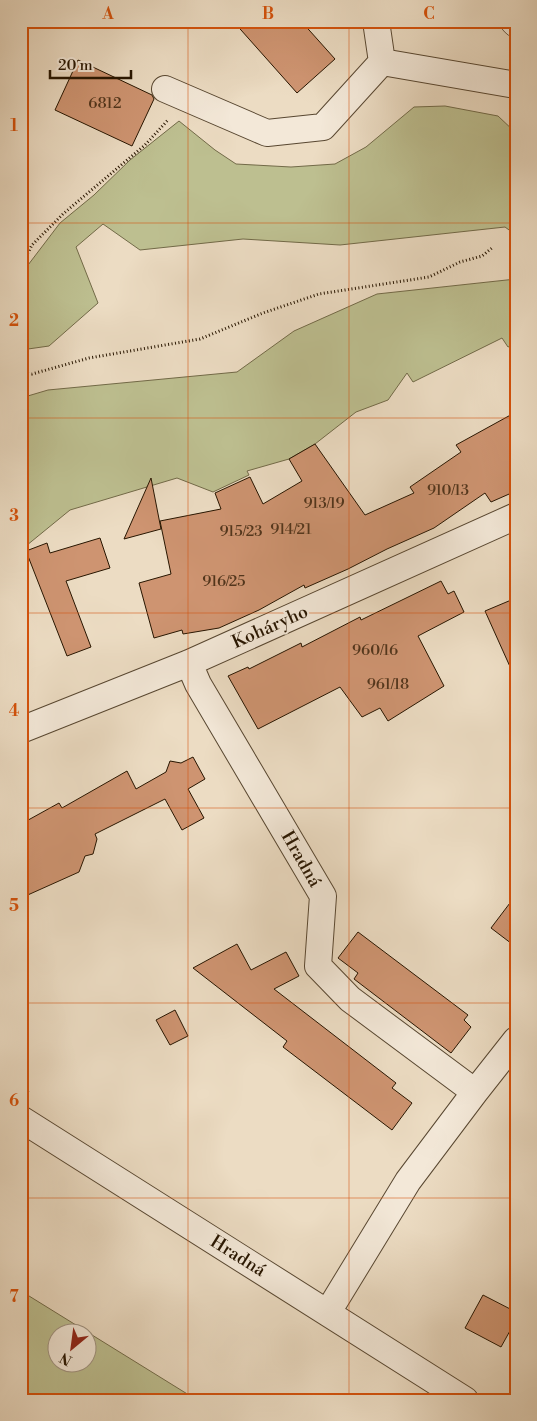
<svg xmlns="http://www.w3.org/2000/svg" width="537" height="1421" font-family="'Libre Bodoni',serif">
<rect width="100%" height="100%" fill="#ecdcc3"/>
<filter id="stains"><feTurbulence type="fractalNoise" baseFrequency=".004" numOctaves="4"/><feColorMatrix values="0 0 0 0 .2 0 0 0 0 .09 0 0 0 0 .02 0 0 0 .5 -.17"/></filter>
<radialGradient id="worn" r=".72"><stop offset=".6" stop-color="#630" stop-opacity="0"/><stop offset="1" stop-color="#630" stop-opacity=".3"/></radialGradient>
<!-- green -->
<path fill="#bdbf90" stroke="#726a48" fill-rule="evenodd" d="M 445,106 L 498,116 L 516,133 L 516,235 L 505,227 L 340,245 L 243,239 L 140,250 L 103,224 L 76,247 L 98,303 L 49,346 L 21,350 L 21,277 L 25,269 L 60,223 L 94,195 L 130,160 L 179,121 L 215,150 L 236,164 L 291,167 L 335,164 L 366,147 L 414,107 Z
M 516,279 L 516,344 L 508,347 L 502,338 L 413,382 L 407,373 L 388,400 L 356,412 L 315,444 L 289,459 L 247,471 L 249,475 L 213,492 L 177,478 L 70,510 L 21,550 L 21,398 L 48,390 L 237,372 L 294,331 L 377,294 Z
M 21,1291 L 197,1400 L 21,1400 ZM 58,1334 L 88,1334 L 88,1364 L 58,1364 Z"/>
<!-- building -->
<path fill="#ce9471" stroke="#271500" d="M 233,21 L 301,21 L 335,59 L 297,93 Z
M 78,60 L 152,95 L 154,99 L 132,146 L 55,110 Z
M 516,412 L 516,491 L 491,502 L 485,493 L 434,528 L 387,549 L 348,569 L 305,588 L 304,585 L 259,610 L 219,628 L 183,634 L 182,630 L 154,638 L 139,583 L 171,574 L 160,521 L 221,509 L 215,493 L 250,477 L 263,504 L 302,481 L 289,459 L 315,444 L 365,515 L 414,493 L 410,487 L 461,452 L 456,445 Z
M 151,478 L 161,529 L 124,539 Z
M 100,538 L 110,568 L 66,581 L 91,647 L 67,656 L 26,551 L 47,543 L 50,553 Z
M 441,581 L 448,594 L 454,591 L 464,612 L 418,636 L 444,686 L 388,721 L 380,708 L 362,717 L 340,687 L 258,729 L 228,676 L 248,667 L 249,669 L 301,643 L 302,647 L 360,617 L 361,620 Z
M 516,598 L 516,680 L 485,611 Z
M 193,757 L 205,779 L 188,789 L 204,818 L 182,830 L 165,799 L 95,834 L 97,839 L 93,854 L 85,856 L 79,872 L 21,898 L 21,824 L 59,803 L 62,808 L 127,771 L 136,789 L 166,772 L 170,761 L 181,763 Z
M 516,895 L 516,947 L 491,928 Z
M 358,932 L 468,1015 L 464,1020 L 471,1027 L 451,1053 L 354,979 L 358,973 L 338,958 Z
M 237,944 L 251,970 L 286,952 L 299,976 L 274,989 L 396,1083 L 392,1088 L 412,1103 L 392,1130 L 283,1047 L 287,1041 L 193,968 Z
M 175,1010 L 188,1036 L 170,1045 L 156,1020 Z
M 483,1295 L 516,1312 L 516,1320 L 501,1347 L 465,1328 Z"/>
<g fill="none" stroke-linecap="round" stroke-linejoin="round">
<defs>
<path id="street" d="M 382,62 L 516,85
M 165,89 L 267,133 L 323,127 L 382,62 L 376,21
M 189,663 L 198,684 L 323,896 L 318,966 L 350,999 L 475,1092 L 408,1181 L 328,1312
M 21,730 L 189,663 L 516,516
M 475,1092 L 516,1040
M 21,1119 L 465,1400"/>
<path id="secondary" d="M 514,21 L 516,23"/>
</defs>
<!-- street casing -->
<use href="#street" stroke="#584731" stroke-width="28"/>
<!-- secondary casing -->
<use href="#secondary" stroke="#271500" stroke-width="29"/>
<!-- path -->
<path stroke="#271500" stroke-width="3" stroke-dasharray="1 2.5" stroke-linecap="butt" d="M 21,266 L 32,245 L 63,214 L 145,145 L 168,120
M 21,373 L 32,374 L 89,358 L 200,339 L 263,313 L 319,294 L 429,277 L 460,262 L 482,256 L 492,248
M 21,1079 L 29,1094"/>
<!-- street -->
<use href="#street" stroke="#f3e8d8" stroke-width="26"/>
<!-- secondary -->
<use href="#secondary" stroke="#f3e8d8" stroke-width="28"/>
</g>
<!-- grid -->
<path fill="none" stroke="#d5520b" stroke-width="1" stroke-opacity="0.55" d="M 188,21 L 188,1400M 349,21 L 349,1400M 21,223 L 516,223M 21,418 L 516,418M 21,613 L 516,613M 21,808 L 516,808M 21,1003 L 516,1003M 21,1198 L 516,1198"/>
<g text-anchor="middle" dominant-baseline="central" stroke-width="4" stroke-linejoin="round" paint-order="stroke">
<!-- number labels -->
<g font-size="15" fill="#51351c">
<text x="105" y="103">6812</text>
<text x="448" y="490">910/13</text>
<text x="324" y="503">913/19</text>
<text x="291" y="529">914/21</text>
<text x="241" y="531">915/23</text>
<text x="224" y="581">916/25</text>
<text x="375" y="650">960/16</text>
<text x="388" y="684">961/18</text>
</g>
<!-- street labels -->
<g font-size="18" fill="#271500" stroke="#f3e8d8">
<text transform="translate(270 627) rotate(-24)">Koháryho</text>
<text transform="translate(301 859) rotate(60)">Hradná</text>
<text transform="translate(238 1256) rotate(32)">Hradná</text>
</g>
</g>
<!-- margin -->
<rect width="537" height="1421" fill="none" stroke="#ecdcc3" stroke-width="55"/>
<!-- north arrow -->
<g transform="translate(72 1348) rotate(209)"><circle r="24" fill="#f3e8d8" stroke="#a19482"/>
<path d="M0-4L9 19L0 12L-9 19Z" fill="#8f2418"/>
<text y="-8" font-size="14" font-weight="bold" text-anchor="middle" fill="#271500">N</text>
</g>
<!-- scale -->
<path d="M50 70v8h81v-8" fill="none" stroke="#271500" stroke-width="2.5"/>
<text x="58" y="70" font-size="15" fill="#271500" stroke="#f3e8d8" stroke-width="4" paint-order="stroke">20 m</text>
<rect x="28" y="28" width="482" height="1366" fill="none" stroke="#d5520b" stroke-width="2"/>
<g font-size="16" text-anchor="middle" font-weight="bold" fill="#d5520b">
<text x="108" y="19">A</text>
<text x="268" y="19">B</text>
<text x="429" y="19">C</text>
<text x="14" y="131">1</text>
<text x="14" y="326">2</text>
<text x="14" y="521">3</text>
<text x="14" y="716">4</text>
<text x="14" y="911">5</text>
<text x="14" y="1106">6</text>
<text x="14" y="1302">7</text>
</g>
<rect width="100%" height="100%" filter="url(#stains)"/>
<rect width="100%" height="100%" fill="url(#worn)"/>
</svg>
